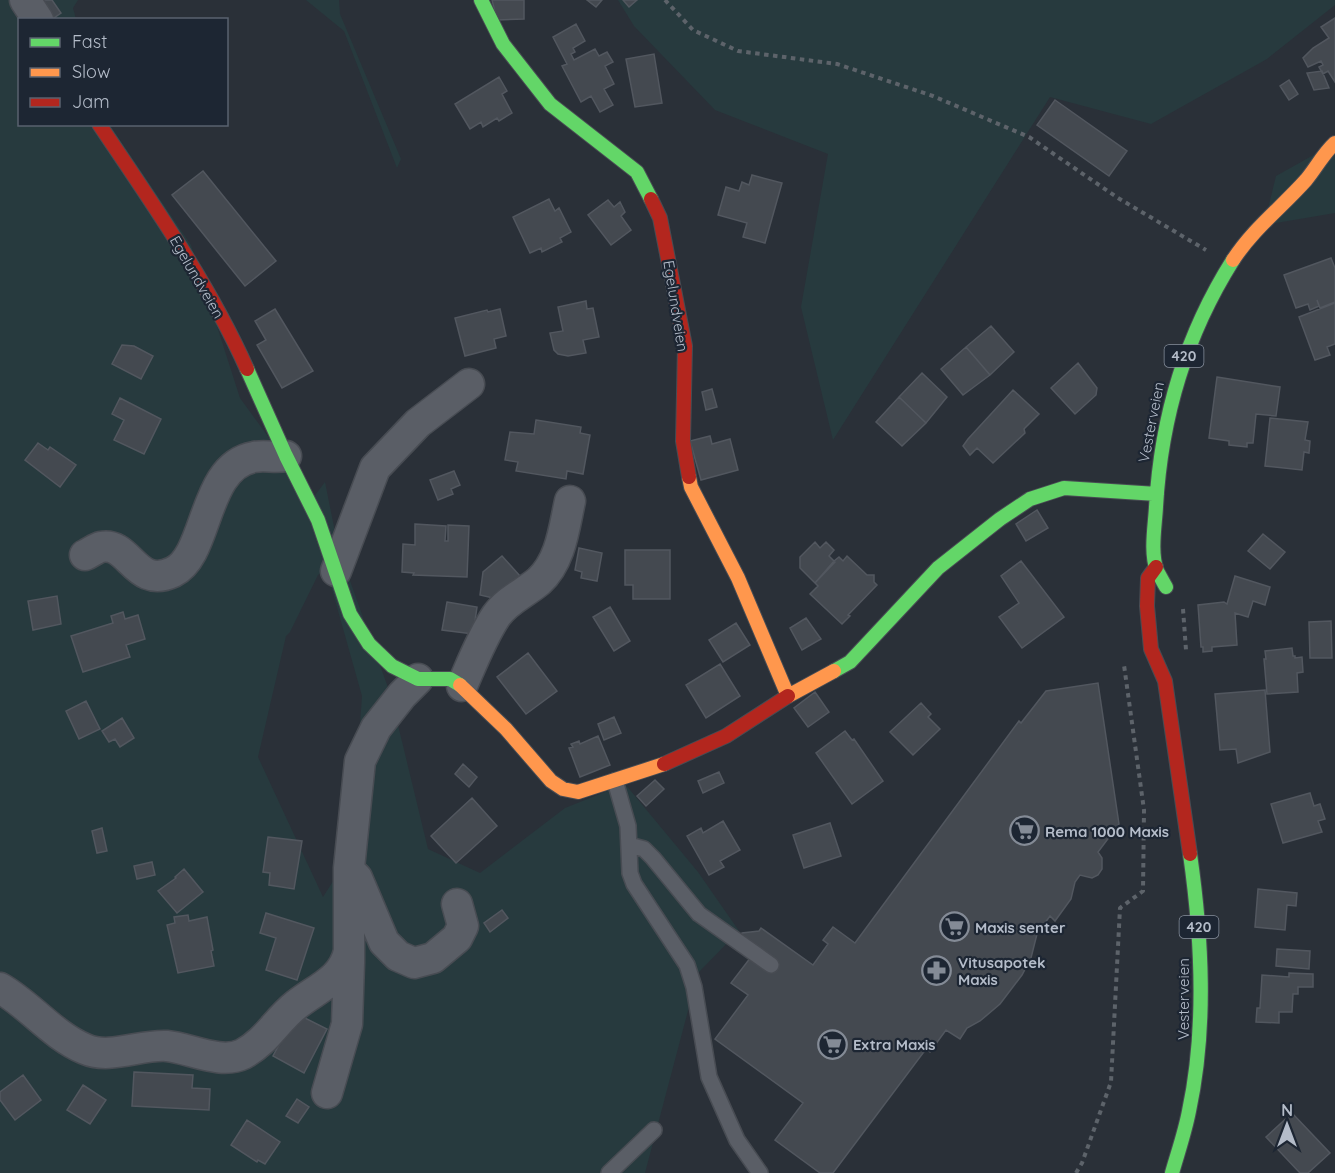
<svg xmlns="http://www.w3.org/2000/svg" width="1335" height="1173" font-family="Quicksand,sans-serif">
<rect width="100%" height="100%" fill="#2a3038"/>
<!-- green -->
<path fill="#273a3e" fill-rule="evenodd" d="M 0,0 L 78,0 L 73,8 L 76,19 L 20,20 L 20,124 L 110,125 L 191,245 L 240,398 L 313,498 L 325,482 L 338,547 L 391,696 L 428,849 L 480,873 L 565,808 L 625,784 L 698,872 L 739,931 L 698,973 L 645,1173 L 0,1173 ZM 326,568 L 362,696 L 351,853 L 323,897 L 258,757 L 286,636 L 290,632 L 318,575 Z
M 306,0 L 339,0 L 340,14 L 401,159 L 397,168 L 344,31 Z
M 618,0 L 1335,0 L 1335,5 L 1267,59 L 1151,124 L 1050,97 L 833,440 L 801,307 L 828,154 L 715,110 L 634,26 Z
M 1335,143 L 1335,213 L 1264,225 L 1276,176 Z"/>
<!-- building -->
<path fill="#444950" stroke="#52575f" stroke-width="1.5" d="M 36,0 L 52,0 L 61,13 L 51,20 Z
M 492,0 L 524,0 L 524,19 L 497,20 Z
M 587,0 L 602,0 L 596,7 Z
M 623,0 L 637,0 L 629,7 Z
M 1335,18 L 1335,82 L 1328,71 L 1323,74 L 1319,67 L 1323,65 L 1321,61 L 1308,67 L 1303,58 L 1313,48 L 1329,38 L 1321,27 Z
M 576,24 L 585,41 L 573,48 L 575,52 L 571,54 L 574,60 L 595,49 L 599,56 L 607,52 L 613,62 L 605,66 L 614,84 L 604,89 L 613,105 L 600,112 L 591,96 L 581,102 L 562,66 L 567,64 L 553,37 Z
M 654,54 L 662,103 L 635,107 L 626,59 Z
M 1322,71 L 1329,88 L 1314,90 L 1307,73 Z
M 499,77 L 507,91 L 502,94 L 512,113 L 499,121 L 497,118 L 483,127 L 481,122 L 470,129 L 455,104 Z
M 1289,80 L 1298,94 L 1289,100 L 1280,86 Z
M 1055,100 L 1127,151 L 1109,176 L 1037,125 Z
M 203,171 L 276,261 L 245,286 L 172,195 Z
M 752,175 L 782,183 L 765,243 L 743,237 L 747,223 L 718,215 L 726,187 L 739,191 L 742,182 L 749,185 Z
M 549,199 L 555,211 L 559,208 L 571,232 L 560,238 L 562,242 L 542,252 L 541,248 L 530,253 L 513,217 Z
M 608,200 L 614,207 L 620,202 L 625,212 L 621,216 L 631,230 L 611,245 L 588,215 Z
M 1331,258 L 1335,268 L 1335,302 L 1320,308 L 1317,300 L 1319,306 L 1310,310 L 1308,304 L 1296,308 L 1284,275 Z
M 586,301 L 587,309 L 593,308 L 599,337 L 583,340 L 586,353 L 568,356 L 558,354 L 554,350 L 550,333 L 563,331 L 558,307 Z
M 1335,303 L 1335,344 L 1327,347 L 1330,355 L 1315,360 L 1299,317 Z
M 275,309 L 313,371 L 282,388 L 257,345 L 266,340 L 255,321 Z
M 500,309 L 506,336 L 494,339 L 496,348 L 465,356 L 455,318 L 487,310 L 488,312 Z
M 991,326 L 1014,352 L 990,375 L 966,347 Z
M 122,345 L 134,346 L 153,356 L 141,379 L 112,364 Z
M 966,347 L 990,375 L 963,395 L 941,369 Z
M 1078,363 L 1097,388 L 1096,395 L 1075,414 L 1051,388 Z
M 922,373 L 947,397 L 926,423 L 899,397 Z
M 1217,377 L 1280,387 L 1276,416 L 1256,414 L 1253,443 L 1247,443 L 1247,447 L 1229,445 L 1229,441 L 1209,438 Z
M 712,389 L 717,407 L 706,410 L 702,392 Z
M 1013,390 L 1039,414 L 1024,429 L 1025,433 L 993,463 L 977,448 L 970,455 L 963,446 L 968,439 Z
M 899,397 L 926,423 L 902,446 L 876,422 Z
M 120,398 L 161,419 L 144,454 L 114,440 L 124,420 L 112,414 Z
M 1270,418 L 1308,422 L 1305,440 L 1310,441 L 1309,453 L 1304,452 L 1302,470 L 1265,466 Z
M 536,420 L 581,427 L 580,433 L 590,435 L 583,474 L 567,471 L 566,479 L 516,471 L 518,462 L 505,460 L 510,432 L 534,434 Z
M 710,436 L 712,444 L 730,439 L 738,470 L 701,480 L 690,441 Z
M 38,443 L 48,450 L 50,447 L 76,465 L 60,487 L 25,460 Z
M 454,471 L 460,485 L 451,489 L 453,494 L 438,500 L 430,480 Z
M 1037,510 L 1048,528 L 1026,541 L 1016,524 Z
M 415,524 L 446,526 L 445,541 L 448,541 L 448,525 L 469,526 L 467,577 L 413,575 L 414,573 L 402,572 L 403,544 L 415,545 Z
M 1263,534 L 1285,552 L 1270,569 L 1248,551 Z
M 815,542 L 820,548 L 826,542 L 834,550 L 829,556 L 835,562 L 815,583 L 800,568 L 800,557 Z
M 579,548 L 602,553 L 597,581 L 581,578 L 582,572 L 575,570 Z
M 625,550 L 670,550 L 670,599 L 633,599 L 633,585 L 625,585 Z
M 502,556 L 520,576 L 497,599 L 480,595 L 483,572 Z
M 847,556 L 867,575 L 874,575 L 874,582 L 877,585 L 848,615 L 850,616 L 842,624 L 810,594 L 818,586 L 815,583 L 834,561 L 839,557 L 843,561 Z
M 1021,561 L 1064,617 L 1022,648 L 999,617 L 1019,603 L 1001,576 Z
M 1235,576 L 1270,587 L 1265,605 L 1253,601 L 1248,617 L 1235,613 L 1237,645 L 1212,647 L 1212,651 L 1203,652 L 1203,647 L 1201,647 L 1198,605 L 1224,602 L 1227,604 Z
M 57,596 L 61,624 L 33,630 L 28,601 Z
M 447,602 L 477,607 L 473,634 L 442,630 Z
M 610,607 L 630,641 L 614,651 L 593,617 Z
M 123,612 L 125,619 L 138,615 L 145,639 L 126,645 L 130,657 L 83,672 L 71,636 L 113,623 L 111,616 Z
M 806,618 L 821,639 L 802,650 L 790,628 Z
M 1331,621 L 1332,658 L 1310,658 L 1309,622 Z
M 736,623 L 750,645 L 723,662 L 709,640 Z
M 1292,648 L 1293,656 L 1295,656 L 1295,658 L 1302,657 L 1303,672 L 1297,673 L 1298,692 L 1267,694 L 1264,659 L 1266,659 L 1265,651 Z
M 528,653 L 557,691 L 526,714 L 497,677 Z
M 720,664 L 740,696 L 706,718 L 686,685 Z
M 1098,683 L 1119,824 L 1098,852 L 1102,858 L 1102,869 L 1098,875 L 1092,878 L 1080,875 L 1075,882 L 1071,899 L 1055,921 L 1050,916 L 1037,934 L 1031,958 L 1022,975 L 1000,1004 L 980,1021 L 967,1028 L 960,1039 L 946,1030 L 930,1052 L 926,1049 L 833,1173 L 820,1173 L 775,1140 L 803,1103 L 715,1039 L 748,995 L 731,983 L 751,957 L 739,938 L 742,933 L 759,931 L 761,928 L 813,965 L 828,944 L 823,940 L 833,927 L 855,943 L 1019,721 L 1021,723 L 1046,691 Z
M 1265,690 L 1270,752 L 1238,763 L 1236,749 L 1220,750 L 1215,694 Z
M 815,692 L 829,712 L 808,727 L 794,708 Z
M 86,701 L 100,729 L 79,739 L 66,711 Z
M 921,703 L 931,714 L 928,717 L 940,729 L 913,755 L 890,732 Z
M 614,717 L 621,733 L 604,740 L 598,724 Z
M 122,718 L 134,738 L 120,747 L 115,739 L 109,742 L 102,731 Z
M 845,731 L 852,740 L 854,739 L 883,781 L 852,804 L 816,753 Z
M 598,736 L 610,765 L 580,777 L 569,748 L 573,747 L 571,744 L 579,741 L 580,744 Z
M 463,764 L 477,777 L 469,787 L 455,774 Z
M 719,772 L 724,783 L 703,793 L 698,781 Z
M 655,780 L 664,789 L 646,806 L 637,796 Z
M 1310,793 L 1314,806 L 1320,804 L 1325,819 L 1318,821 L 1322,832 L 1283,843 L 1271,804 Z
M 472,798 L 497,826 L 456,863 L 431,836 Z
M 723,821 L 740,850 L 720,861 L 724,867 L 709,875 L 687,836 L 701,828 L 703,833 Z
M 830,823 L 841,856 L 804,868 L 793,835 Z
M 102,828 L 107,851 L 97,853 L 92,831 Z
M 268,837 L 302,841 L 294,889 L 269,885 L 270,873 L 263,872 Z
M 152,862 L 155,875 L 137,879 L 134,866 Z
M 184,869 L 203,892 L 177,913 L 158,891 L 176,878 L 175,877 Z
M 1258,889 L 1297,893 L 1296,906 L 1287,905 L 1285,930 L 1255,927 Z
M 502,910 L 508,918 L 490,932 L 484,923 Z
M 266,913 L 314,928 L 297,980 L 266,970 L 276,938 L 260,933 Z
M 188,915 L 189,921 L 207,917 L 213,950 L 211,951 L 214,966 L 178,973 L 167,925 L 175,923 L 174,917 Z
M 1277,949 L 1310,951 L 1309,969 L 1276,966 Z
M 1289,973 L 1313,974 L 1313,987 L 1298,987 L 1298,994 L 1293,994 L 1292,1012 L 1279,1012 L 1279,1023 L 1256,1022 L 1257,1008 L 1260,1008 L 1262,975 L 1289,977 Z
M 301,1016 L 327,1029 L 304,1073 L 273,1056 L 292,1020 Z
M 134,1072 L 193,1075 L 192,1088 L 210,1089 L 209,1110 L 132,1106 Z
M 23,1075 L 41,1100 L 15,1120 L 0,1100 L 0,1092 Z
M 83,1085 L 106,1100 L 90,1124 L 67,1110 Z
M 297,1099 L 309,1107 L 298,1123 L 286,1116 Z
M 1292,1113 L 1330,1153 L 1308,1173 L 1300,1173 L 1266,1137 Z
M 247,1120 L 280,1142 L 265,1164 L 258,1160 L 257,1162 L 231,1145 Z"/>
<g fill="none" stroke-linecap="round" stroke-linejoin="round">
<defs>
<path id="lane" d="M 615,781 L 628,826 L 630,873 L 634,884 L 687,965 L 694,987 L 709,1077 L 737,1140 L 760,1173
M 629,845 L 644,849 L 653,858 L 699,914 L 771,965
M 609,1173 L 654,1130"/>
<path id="street" d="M 25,0 L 38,20
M 85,555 C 90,553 96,548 101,547 C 130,541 135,590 173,572 C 209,555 202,466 254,457 C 264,455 275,458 286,456
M 336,571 L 375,468 L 418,423 L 469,384
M 462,686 C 472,663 482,637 496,616 C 507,600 525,593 539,581 C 561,561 564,528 570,501
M 352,873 L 357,878 L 384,942 L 398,956 L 414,963 L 433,958 L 457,938 L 463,926 L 457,904
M 0,988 C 30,1005 52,1035 85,1049 C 110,1060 141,1044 167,1046 C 189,1048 221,1065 243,1054 C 267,1041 276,1021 296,1005 C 317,988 343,980 349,951
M 327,1093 L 347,1024 L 349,963 L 349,868 L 360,761 L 376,728 L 402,695 L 418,679"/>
<path id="fast" d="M 481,0 L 503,44 L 550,104 L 637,172 L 651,199
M 247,369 L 286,456 L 318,520 L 350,614 L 369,644 L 392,666 L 418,679 L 450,679 L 460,685
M 1166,587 C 1163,582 1160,576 1157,571 C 1150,552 1155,526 1156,507 C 1161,418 1185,336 1233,260
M 834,671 L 850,662 L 938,568 L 1000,519 L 1030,499 L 1064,488 L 1157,494
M 1172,1173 C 1178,1152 1185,1132 1189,1111 C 1207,1027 1202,938 1190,854"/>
<path id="slow" d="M 1233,260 C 1254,228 1281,208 1306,180 C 1316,168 1323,154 1335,143
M 689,477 L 691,487 L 738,578 L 788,696 L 834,671
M 460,685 L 506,729 L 551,781 L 563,789 L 578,792 L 664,764"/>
<path id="jam" d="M 99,124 C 152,203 208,282 247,369
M 651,199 L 660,218 L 685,346 L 683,441 L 689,477
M 1156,567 L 1148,578 L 1147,606 L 1151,649 L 1165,681 L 1190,854
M 664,764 L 726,736 L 788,696"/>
</defs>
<!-- lane casing -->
<use href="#lane" stroke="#484c53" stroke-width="18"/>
<!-- street casing -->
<use href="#street" stroke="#484c53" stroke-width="33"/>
<!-- fast casing -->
<use href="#fast" stroke="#484c53" stroke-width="16"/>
<!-- slow casing -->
<use href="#slow" stroke="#484c53" stroke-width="16"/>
<!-- jam casing -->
<use href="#jam" stroke="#484c53" stroke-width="16"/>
<!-- path -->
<path stroke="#5d636a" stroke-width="4" stroke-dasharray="4.5 4.5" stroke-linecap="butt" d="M 665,0 L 693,30 L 738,51 L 837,64 L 933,96 L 1029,137 L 1118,198 L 1206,250
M 1183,609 L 1186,650
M 1076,1173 L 1082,1163 L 1111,1082 L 1120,908 L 1143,891 L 1144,810 L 1124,665"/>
<!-- lane -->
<use href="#lane" stroke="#5a5e66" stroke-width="15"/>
<!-- street -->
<use href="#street" stroke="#5a5e66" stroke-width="30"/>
<!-- fast -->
<use href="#fast" stroke="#63d668" stroke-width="14"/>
<!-- slow -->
<use href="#slow" stroke="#ff974d" stroke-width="14"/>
<!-- jam -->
<use href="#jam" stroke="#b3261e" stroke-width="14"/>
</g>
<!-- icons -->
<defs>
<symbol id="supermarket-ring" viewBox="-11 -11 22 22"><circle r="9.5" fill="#1d2633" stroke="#848b96" stroke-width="1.5"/><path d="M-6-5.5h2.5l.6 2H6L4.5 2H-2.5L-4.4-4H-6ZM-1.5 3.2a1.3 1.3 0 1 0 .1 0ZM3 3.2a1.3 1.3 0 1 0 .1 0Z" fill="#848b96"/></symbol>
<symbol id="pharmacy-ring" viewBox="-11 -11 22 22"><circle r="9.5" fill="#1d2633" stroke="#848b96" stroke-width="1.5"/><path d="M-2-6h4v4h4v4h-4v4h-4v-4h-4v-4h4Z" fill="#848b96"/></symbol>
</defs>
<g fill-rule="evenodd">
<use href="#supermarket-ring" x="1008" y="814" width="33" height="33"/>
<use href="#supermarket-ring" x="938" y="910" width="33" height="33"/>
<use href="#pharmacy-ring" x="920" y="954" width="33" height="33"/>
<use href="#supermarket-ring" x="816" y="1028" width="33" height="33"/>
</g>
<g text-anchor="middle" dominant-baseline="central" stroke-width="4.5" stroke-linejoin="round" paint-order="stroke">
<!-- shield labels -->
<g fill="#1d2633" stroke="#878f9c" stroke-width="1.5">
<rect x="1164.5" y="345" width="39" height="22" rx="4.5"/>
<rect x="1179.5" y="916" width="39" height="22" rx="4.5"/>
</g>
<g font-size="14" font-weight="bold" fill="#b4bcc9">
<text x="1184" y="356">420</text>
<text x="1199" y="927">420</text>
</g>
<!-- street labels -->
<g font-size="15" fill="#b4bcc9" stroke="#1d2633">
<text transform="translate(197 277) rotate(60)">Egelundveien</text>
<text transform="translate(676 306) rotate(81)">Egelundveien</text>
<text transform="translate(1151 422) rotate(-79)">Vesterveien</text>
<text transform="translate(1183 999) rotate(-90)">Vesterveien</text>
</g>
<!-- poi labels -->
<g font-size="15" font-weight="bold" fill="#b4bcc9" stroke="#1d2633" text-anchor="start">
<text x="1045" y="831">Rema 1000 Maxis</text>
<text x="975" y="927">Maxis senter</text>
<text x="958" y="962">Vitusapotek<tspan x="958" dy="17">Maxis</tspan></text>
<text x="853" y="1044">Extra Maxis</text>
</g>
</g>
<!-- legend -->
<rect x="18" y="18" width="210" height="108" fill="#1d2633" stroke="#59626f" stroke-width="1.5"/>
<rect x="30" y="38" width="30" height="9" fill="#63d668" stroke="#59626f" stroke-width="1.5"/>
<text x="72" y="48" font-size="18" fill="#b4bcc9">Fast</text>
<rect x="30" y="68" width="30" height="9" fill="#ff974d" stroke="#59626f" stroke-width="1.5"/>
<text x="72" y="78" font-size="18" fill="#b4bcc9">Slow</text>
<rect x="30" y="98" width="30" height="9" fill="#b3261e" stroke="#59626f" stroke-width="1.5"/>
<text x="72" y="108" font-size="18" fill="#b4bcc9">Jam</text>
<!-- north arrow -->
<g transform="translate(1287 1125)" stroke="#1d2633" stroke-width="4.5" paint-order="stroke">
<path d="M0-4.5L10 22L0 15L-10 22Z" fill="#b4bcc9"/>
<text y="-9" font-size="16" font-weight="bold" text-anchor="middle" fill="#b4bcc9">N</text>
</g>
</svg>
